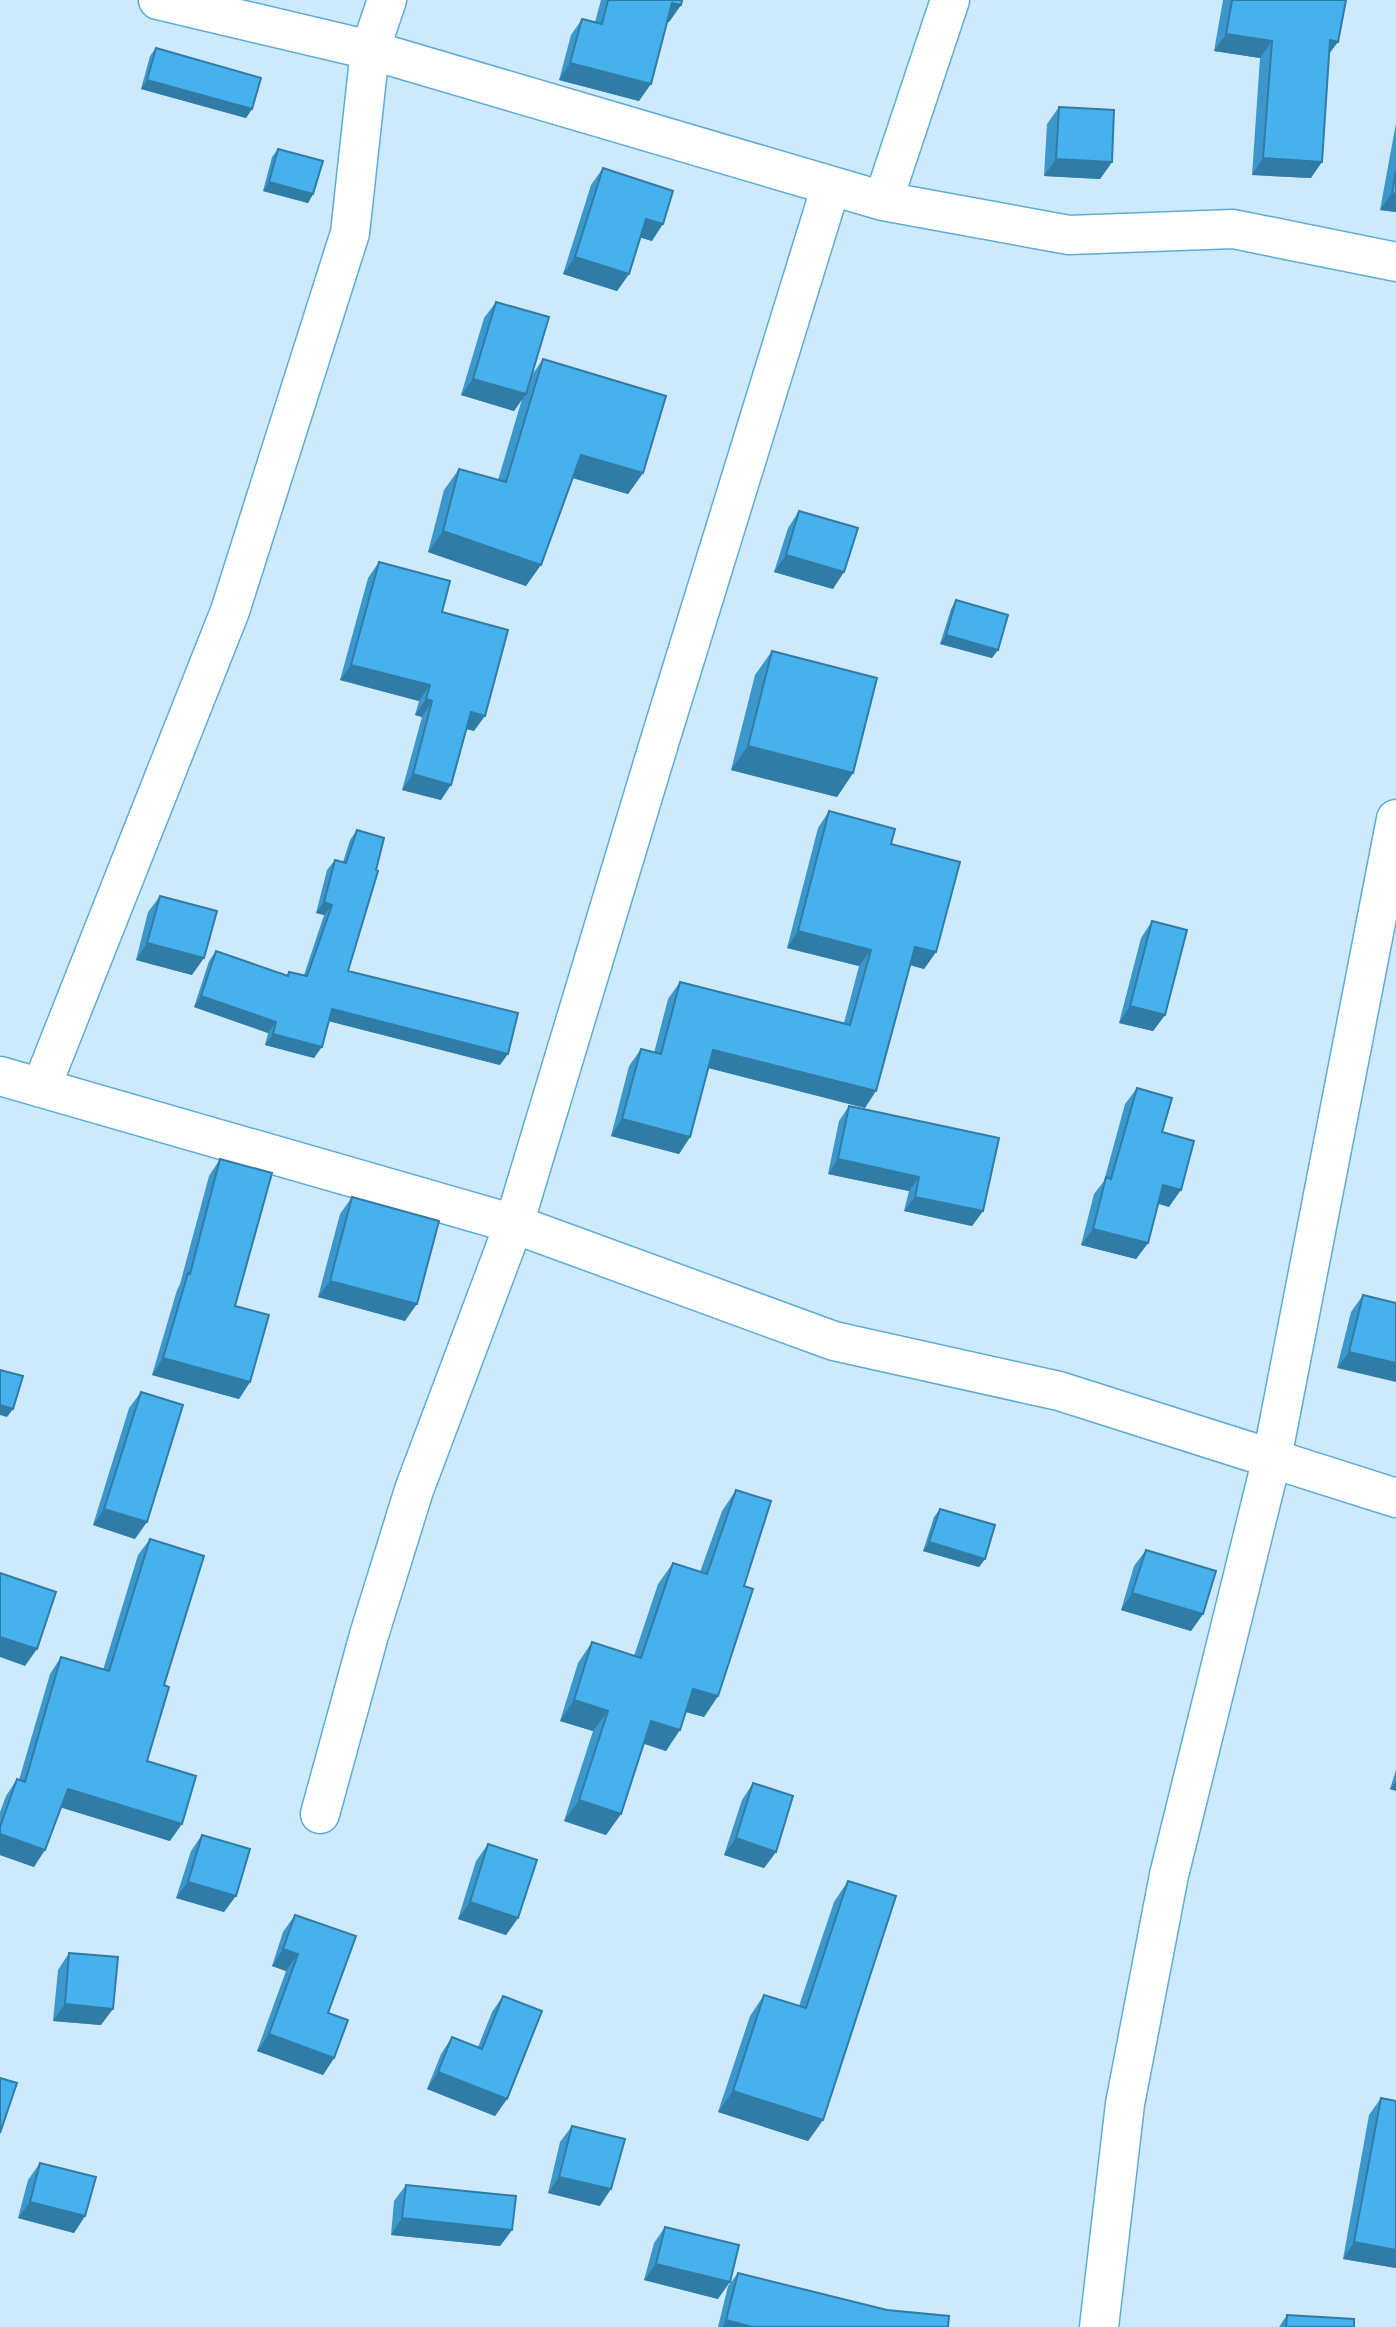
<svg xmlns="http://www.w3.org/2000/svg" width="1396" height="2327" font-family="'Work Sans',sans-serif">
<rect width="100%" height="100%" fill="#cdeafd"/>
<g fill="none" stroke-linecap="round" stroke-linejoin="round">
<defs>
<path id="minor" d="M 158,0 L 370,50 L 883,201 L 1069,235 L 1233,229 L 1396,262
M 883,201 L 950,0
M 0,1076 L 514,1224 L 834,1341 L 1059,1391 L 1396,1498
M 41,1088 L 230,611 L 350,233 L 370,50 L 387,0
M 320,1814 L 369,1635 L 414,1490 L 514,1224 L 660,740 L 831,186
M 1099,2327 L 1125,2104 L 1169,1875 L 1272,1458 L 1396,819"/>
</defs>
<!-- minor casing -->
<use href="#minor" stroke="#5eabd9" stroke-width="41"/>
<!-- minor -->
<use href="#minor" stroke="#fff" stroke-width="38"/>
</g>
<!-- wall -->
<path fill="#3c98cc" d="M 601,0 L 682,0 L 681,5 L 669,22 L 667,21 L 639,101 L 559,80 L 571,35 L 582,19 L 595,22 Z
M 1223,0 L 1346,0 L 1329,54 L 1311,178 L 1252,175 L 1260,58 L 1214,51 Z
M 156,48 L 252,109 L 246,118 L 141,89 L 150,56 Z
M 1059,107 L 1112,162 L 1100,179 L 1044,176 L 1047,124 Z
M 1396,123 L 1396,212 L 1380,210 Z
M 278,149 L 313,194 L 308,203 L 263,191 L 272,157 Z
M 603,168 L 652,241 L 641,237 L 629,274 L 617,291 L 563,274 L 591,185 Z
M 496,302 L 532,375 L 543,359 L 643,473 L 628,494 L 572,478 L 526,586 L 428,552 L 444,490 L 459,469 L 498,480 L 522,399 L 514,411 L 461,395 L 484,318 Z
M 799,511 L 833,589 L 774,572 L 788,528 Z
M 379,562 L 442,612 L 474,731 L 466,729 L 441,800 L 402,790 L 422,717 L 415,715 L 419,701 L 340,680 L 368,578 Z
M 956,600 L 992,658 L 940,644 L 951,609 Z
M 772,651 L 853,773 L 837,797 L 731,770 L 755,675 Z
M 829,811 L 891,844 L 936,952 L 924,969 L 910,965 L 865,1108 L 708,1068 L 690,1137 L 679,1154 L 611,1136 L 629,1066 L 641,1049 L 654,1053 L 668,999 L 680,982 L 844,1023 L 859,966 L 787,948 L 818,828 Z
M 357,830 L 348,971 L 500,1065 L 329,1021 L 314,1058 L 265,1045 L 268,1033 L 194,1007 L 209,961 L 216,951 L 287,975 L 289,972 L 304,975 L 324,915 L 316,913 L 327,870 L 335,860 L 343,862 L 350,840 Z
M 160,896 L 192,975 L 136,960 L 148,912 Z
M 1152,921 L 1165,1015 L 1153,1031 L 1119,1023 L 1141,938 Z
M 1137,1088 L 1162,1132 L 1169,1207 L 1158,1203 L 1148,1243 L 1136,1259 L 1081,1245 L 1094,1194 L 1104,1181 L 1125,1104 Z
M 849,1106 L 983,1211 L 972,1226 L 904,1211 L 909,1191 L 828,1174 L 839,1121 Z
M 220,1159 L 235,1306 L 250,1382 L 239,1399 L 152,1375 L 177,1290 L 180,1284 L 209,1176 Z
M 352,1197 L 405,1321 L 318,1297 L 340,1214 Z
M 1363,1295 L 1396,1303 L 1337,1368 L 1351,1312 Z
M 141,1392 L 135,1539 L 93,1525 L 129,1408 Z
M 736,1490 L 744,1586 L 718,1696 L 704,1717 L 686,1712 L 666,1751 L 644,1744 L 621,1814 L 606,1835 L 564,1821 L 593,1731 L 560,1721 L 578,1663 L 592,1642 L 634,1656 L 658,1584 L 673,1563 L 700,1572 L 722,1511 Z
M 940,1509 L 985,1559 L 979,1567 L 923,1551 L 934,1517 Z
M 150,1539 L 164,1685 L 147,1761 L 170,1841 L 61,1807 L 34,1867 L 0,1855 L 0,1812 L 6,1796 L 17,1779 L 19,1780 L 50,1674 L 61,1657 L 103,1670 L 138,1555 Z
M 1146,1550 L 1203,1614 L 1191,1631 L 1121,1610 L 1134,1566 Z
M 1396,1770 L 1396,1791 L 1390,1789 Z
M 753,1783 L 776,1852 L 764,1868 L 724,1855 L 742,1800 Z
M 202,1835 L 224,1912 L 176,1898 L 191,1851 Z
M 488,1844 L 518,1918 L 506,1935 L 458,1919 L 476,1861 Z
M 848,1881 L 823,2120 L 808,2141 L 718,2112 L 750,2016 L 764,1995 L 799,2006 L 834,1902 Z
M 295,1915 L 328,2013 L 334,2058 L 323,2075 L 257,2051 L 286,1971 L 272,1966 L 283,1932 Z
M 69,1953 L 101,2025 L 53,2021 L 58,1970 Z
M 503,1996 L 507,2099 L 495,2116 L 427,2089 L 441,2054 L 452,2037 L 478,2047 L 492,2012 Z
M 1381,2098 L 1396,2101 L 1396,2268 L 1343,2259 L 1369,2115 Z
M 572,2126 L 600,2206 L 548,2193 L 560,2142 Z
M 40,2163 L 85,2216 L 74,2233 L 18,2218 L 28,2180 Z
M 406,2185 L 512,2230 L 500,2246 L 391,2235 L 394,2201 Z
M 665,2227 L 718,2299 L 644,2280 L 654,2243 Z
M 738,2273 L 948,2327 L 718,2327 L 728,2286 Z
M 1287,2315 L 1354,2327 L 1279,2327 Z"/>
<!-- shaded-wall -->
<path fill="#317ca6" d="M 672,3 L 681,5 L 669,22 L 661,20 Z
M 1226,34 L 1272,41 L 1260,58 L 1214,51 Z
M 1330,40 L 1338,42 L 1326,58 Z
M 570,63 L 651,84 L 639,101 L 559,80 Z
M 147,80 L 252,109 L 246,118 L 141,89 Z
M 1263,158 L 1322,162 L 1311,178 L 1252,175 Z
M 1056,159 L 1112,162 L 1100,179 L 1044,176 Z
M 269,182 L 313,194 L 308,203 L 263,191 Z
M 1392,193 L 1396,194 L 1396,212 L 1380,210 Z
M 646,219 L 663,224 L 652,241 L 635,236 Z
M 575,257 L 629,274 L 617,291 L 563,274 Z
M 473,379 L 526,394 L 514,411 L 461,395 Z
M 581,455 L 643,473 L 628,494 L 566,476 Z
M 443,531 L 541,565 L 526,586 L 428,552 Z
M 786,555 L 844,572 L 833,589 L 774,572 Z
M 946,635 L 998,650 L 992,658 L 940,644 Z
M 351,665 L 430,685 L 419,701 L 340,680 Z
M 426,699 L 432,701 L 422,717 L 415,715 Z
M 471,712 L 485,716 L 474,731 L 460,727 Z
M 748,746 L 853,773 L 837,797 L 731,770 Z
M 413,774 L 451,785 L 441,800 L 402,790 Z
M 324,902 L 332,905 L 324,915 L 316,913 Z
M 798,931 L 871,950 L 859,966 L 787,948 Z
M 147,943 L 204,958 L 192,975 L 136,960 Z
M 915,947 L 936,952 L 924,969 L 903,963 Z
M 201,996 L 276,1022 L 268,1033 L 194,1007 Z
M 1130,1006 L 1165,1015 L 1153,1031 L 1119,1023 Z
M 332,1009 L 508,1054 L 500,1065 L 324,1020 Z
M 273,1034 L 322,1047 L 314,1058 L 265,1045 Z
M 713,1050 L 876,1091 L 865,1108 L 701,1066 Z
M 622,1119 L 690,1137 L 679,1154 L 611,1136 Z
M 838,1159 L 919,1177 L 909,1191 L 828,1174 Z
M 1163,1185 L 1181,1190 L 1169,1207 L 1152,1202 Z
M 915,1197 L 983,1211 L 972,1226 L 904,1211 Z
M 1093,1229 L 1148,1243 L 1136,1259 L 1081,1245 Z
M 330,1281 L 417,1304 L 405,1321 L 318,1297 Z
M 1349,1352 L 1396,1363 L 1396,1382 L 1337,1368 Z
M 163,1358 L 250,1382 L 239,1399 L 152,1375 Z
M 0,1405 L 13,1409 L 7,1417 L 0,1415 Z
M 104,1509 L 147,1522 L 135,1539 L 93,1525 Z
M 929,1542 L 985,1559 L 979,1567 L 923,1551 Z
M 1132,1593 L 1203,1614 L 1191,1631 L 1121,1610 Z
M 0,1637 L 37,1649 L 25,1666 L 0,1657 Z
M 693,1689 L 718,1696 L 704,1717 L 679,1710 Z
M 574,1700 L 608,1711 L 593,1731 L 560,1721 Z
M 651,1721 L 680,1730 L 666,1751 L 637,1741 Z
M 1396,1781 L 1396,1791 L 1390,1789 Z
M 68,1789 L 182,1824 L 170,1841 L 56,1806 Z
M 579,1800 L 621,1814 L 606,1835 L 564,1821 Z
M 0,1834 L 45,1850 L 34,1867 L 0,1855 Z
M 736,1838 L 776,1852 L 764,1868 L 724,1855 Z
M 188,1882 L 236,1896 L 224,1912 L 176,1898 Z
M 470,1902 L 518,1918 L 506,1935 L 458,1919 Z
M 283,1949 L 298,1954 L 286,1971 L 272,1966 Z
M 65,2004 L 113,2009 L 101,2025 L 53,2021 Z
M 269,2034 L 334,2058 L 323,2075 L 257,2051 Z
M 438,2072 L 507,2099 L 495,2116 L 427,2089 Z
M 733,2091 L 823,2120 L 808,2141 L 718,2112 Z
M 559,2177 L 611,2189 L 600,2206 L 548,2193 Z
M 30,2202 L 85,2216 L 74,2233 L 18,2218 Z
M 402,2218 L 512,2230 L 500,2246 L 391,2235 Z
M 1354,2242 L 1396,2250 L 1396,2268 L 1343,2259 Z
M 656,2264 L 730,2282 L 718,2299 L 644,2280 Z
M 726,2320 L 752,2327 L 722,2327 Z"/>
<!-- building -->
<path fill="#46b1ed" stroke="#317ca6" stroke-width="2" d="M 608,0 L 682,0 L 681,5 L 672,3 L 651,84 L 570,63 L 582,19 L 602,24 Z
M 1232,0 L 1346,0 L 1338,42 L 1330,40 L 1322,162 L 1263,158 L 1272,41 L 1226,34 Z
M 156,48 L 261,78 L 252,109 L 147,80 Z
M 1059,107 L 1114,110 L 1112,162 L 1056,159 Z
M 278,149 L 323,161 L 313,194 L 269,182 Z
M 603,168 L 673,191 L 663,224 L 646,219 L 629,274 L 575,257 Z
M 1396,170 L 1396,194 L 1392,193 Z
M 496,302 L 549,317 L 526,394 L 473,379 Z
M 543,359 L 666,396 L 643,473 L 581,455 L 541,565 L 443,531 L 459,469 L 506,482 Z
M 799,511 L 858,528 L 844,572 L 786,555 Z
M 379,562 L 450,581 L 442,612 L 508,630 L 485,716 L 471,712 L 451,785 L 413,774 L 432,701 L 426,699 L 430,685 L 351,665 Z
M 956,600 L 1008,615 L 998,650 L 946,635 Z
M 772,651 L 877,678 L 853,773 L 748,746 Z
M 829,811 L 895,829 L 891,844 L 960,862 L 936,952 L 915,947 L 876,1091 L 713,1050 L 690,1137 L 622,1119 L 641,1049 L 661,1054 L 680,982 L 850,1025 L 871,950 L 798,931 Z
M 357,830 L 384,838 L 376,870 L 378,871 L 348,971 L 518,1013 L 508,1054 L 332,1009 L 322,1047 L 273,1034 L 276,1022 L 201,996 L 216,951 L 288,976 L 289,972 L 307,976 L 332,905 L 324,902 L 335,860 L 346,863 Z
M 160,896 L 217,911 L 204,958 L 147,943 Z
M 1152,921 L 1187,930 L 1165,1015 L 1130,1006 Z
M 1137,1088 L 1172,1098 L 1162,1132 L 1194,1141 L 1181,1190 L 1163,1185 L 1148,1243 L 1093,1229 L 1106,1177 L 1111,1179 Z
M 849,1106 L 999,1138 L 983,1211 L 915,1197 L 919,1177 L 838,1159 Z
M 220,1159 L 272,1173 L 235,1306 L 269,1315 L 250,1382 L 163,1358 L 188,1273 L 190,1274 Z
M 352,1197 L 439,1221 L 417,1304 L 330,1281 Z
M 1363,1295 L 1396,1303 L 1396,1363 L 1349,1352 Z
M 0,1370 L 23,1376 L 13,1409 L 0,1405 Z
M 141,1392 L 183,1405 L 147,1522 L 104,1509 Z
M 736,1490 L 771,1501 L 744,1586 L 753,1589 L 718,1696 L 693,1689 L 680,1730 L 651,1721 L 621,1814 L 579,1800 L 608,1711 L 574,1700 L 592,1642 L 641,1658 L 673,1563 L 707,1574 Z
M 940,1509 L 995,1525 L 985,1559 L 929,1542 Z
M 150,1539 L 204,1556 L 164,1685 L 169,1687 L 147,1761 L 196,1776 L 182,1824 L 68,1789 L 45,1850 L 0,1834 L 0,1827 L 17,1779 L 25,1782 L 61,1657 L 109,1671 Z
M 1146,1550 L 1216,1571 L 1203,1614 L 1132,1593 Z
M 0,1573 L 56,1592 L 37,1649 L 0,1637 Z
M 753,1783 L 793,1796 L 776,1852 L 736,1838 Z
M 202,1835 L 250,1849 L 236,1896 L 188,1882 Z
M 488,1844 L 537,1860 L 518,1918 L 470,1902 Z
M 848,1881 L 896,1896 L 823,2120 L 733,2091 L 764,1995 L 806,2008 Z
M 295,1915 L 356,1936 L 328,2013 L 348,2020 L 334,2058 L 269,2034 L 298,1954 L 283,1949 Z
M 69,1953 L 118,1957 L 113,2009 L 65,2004 Z
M 503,1996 L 542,2011 L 507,2099 L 438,2072 L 452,2037 L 482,2049 Z
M 0,2078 L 17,2083 L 0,2133 Z
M 1381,2098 L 1396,2101 L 1396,2250 L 1354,2242 Z
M 572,2126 L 625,2139 L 611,2189 L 559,2177 Z
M 40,2163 L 96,2177 L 85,2216 L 30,2202 Z
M 406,2185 L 516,2196 L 512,2230 L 402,2218 Z
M 665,2227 L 739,2245 L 730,2282 L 656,2264 Z
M 738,2273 L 887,2310 L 949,2316 L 948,2327 L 752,2327 L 726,2320 Z
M 1287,2315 L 1354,2319 L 1354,2327 L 1286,2327 Z"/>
</svg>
